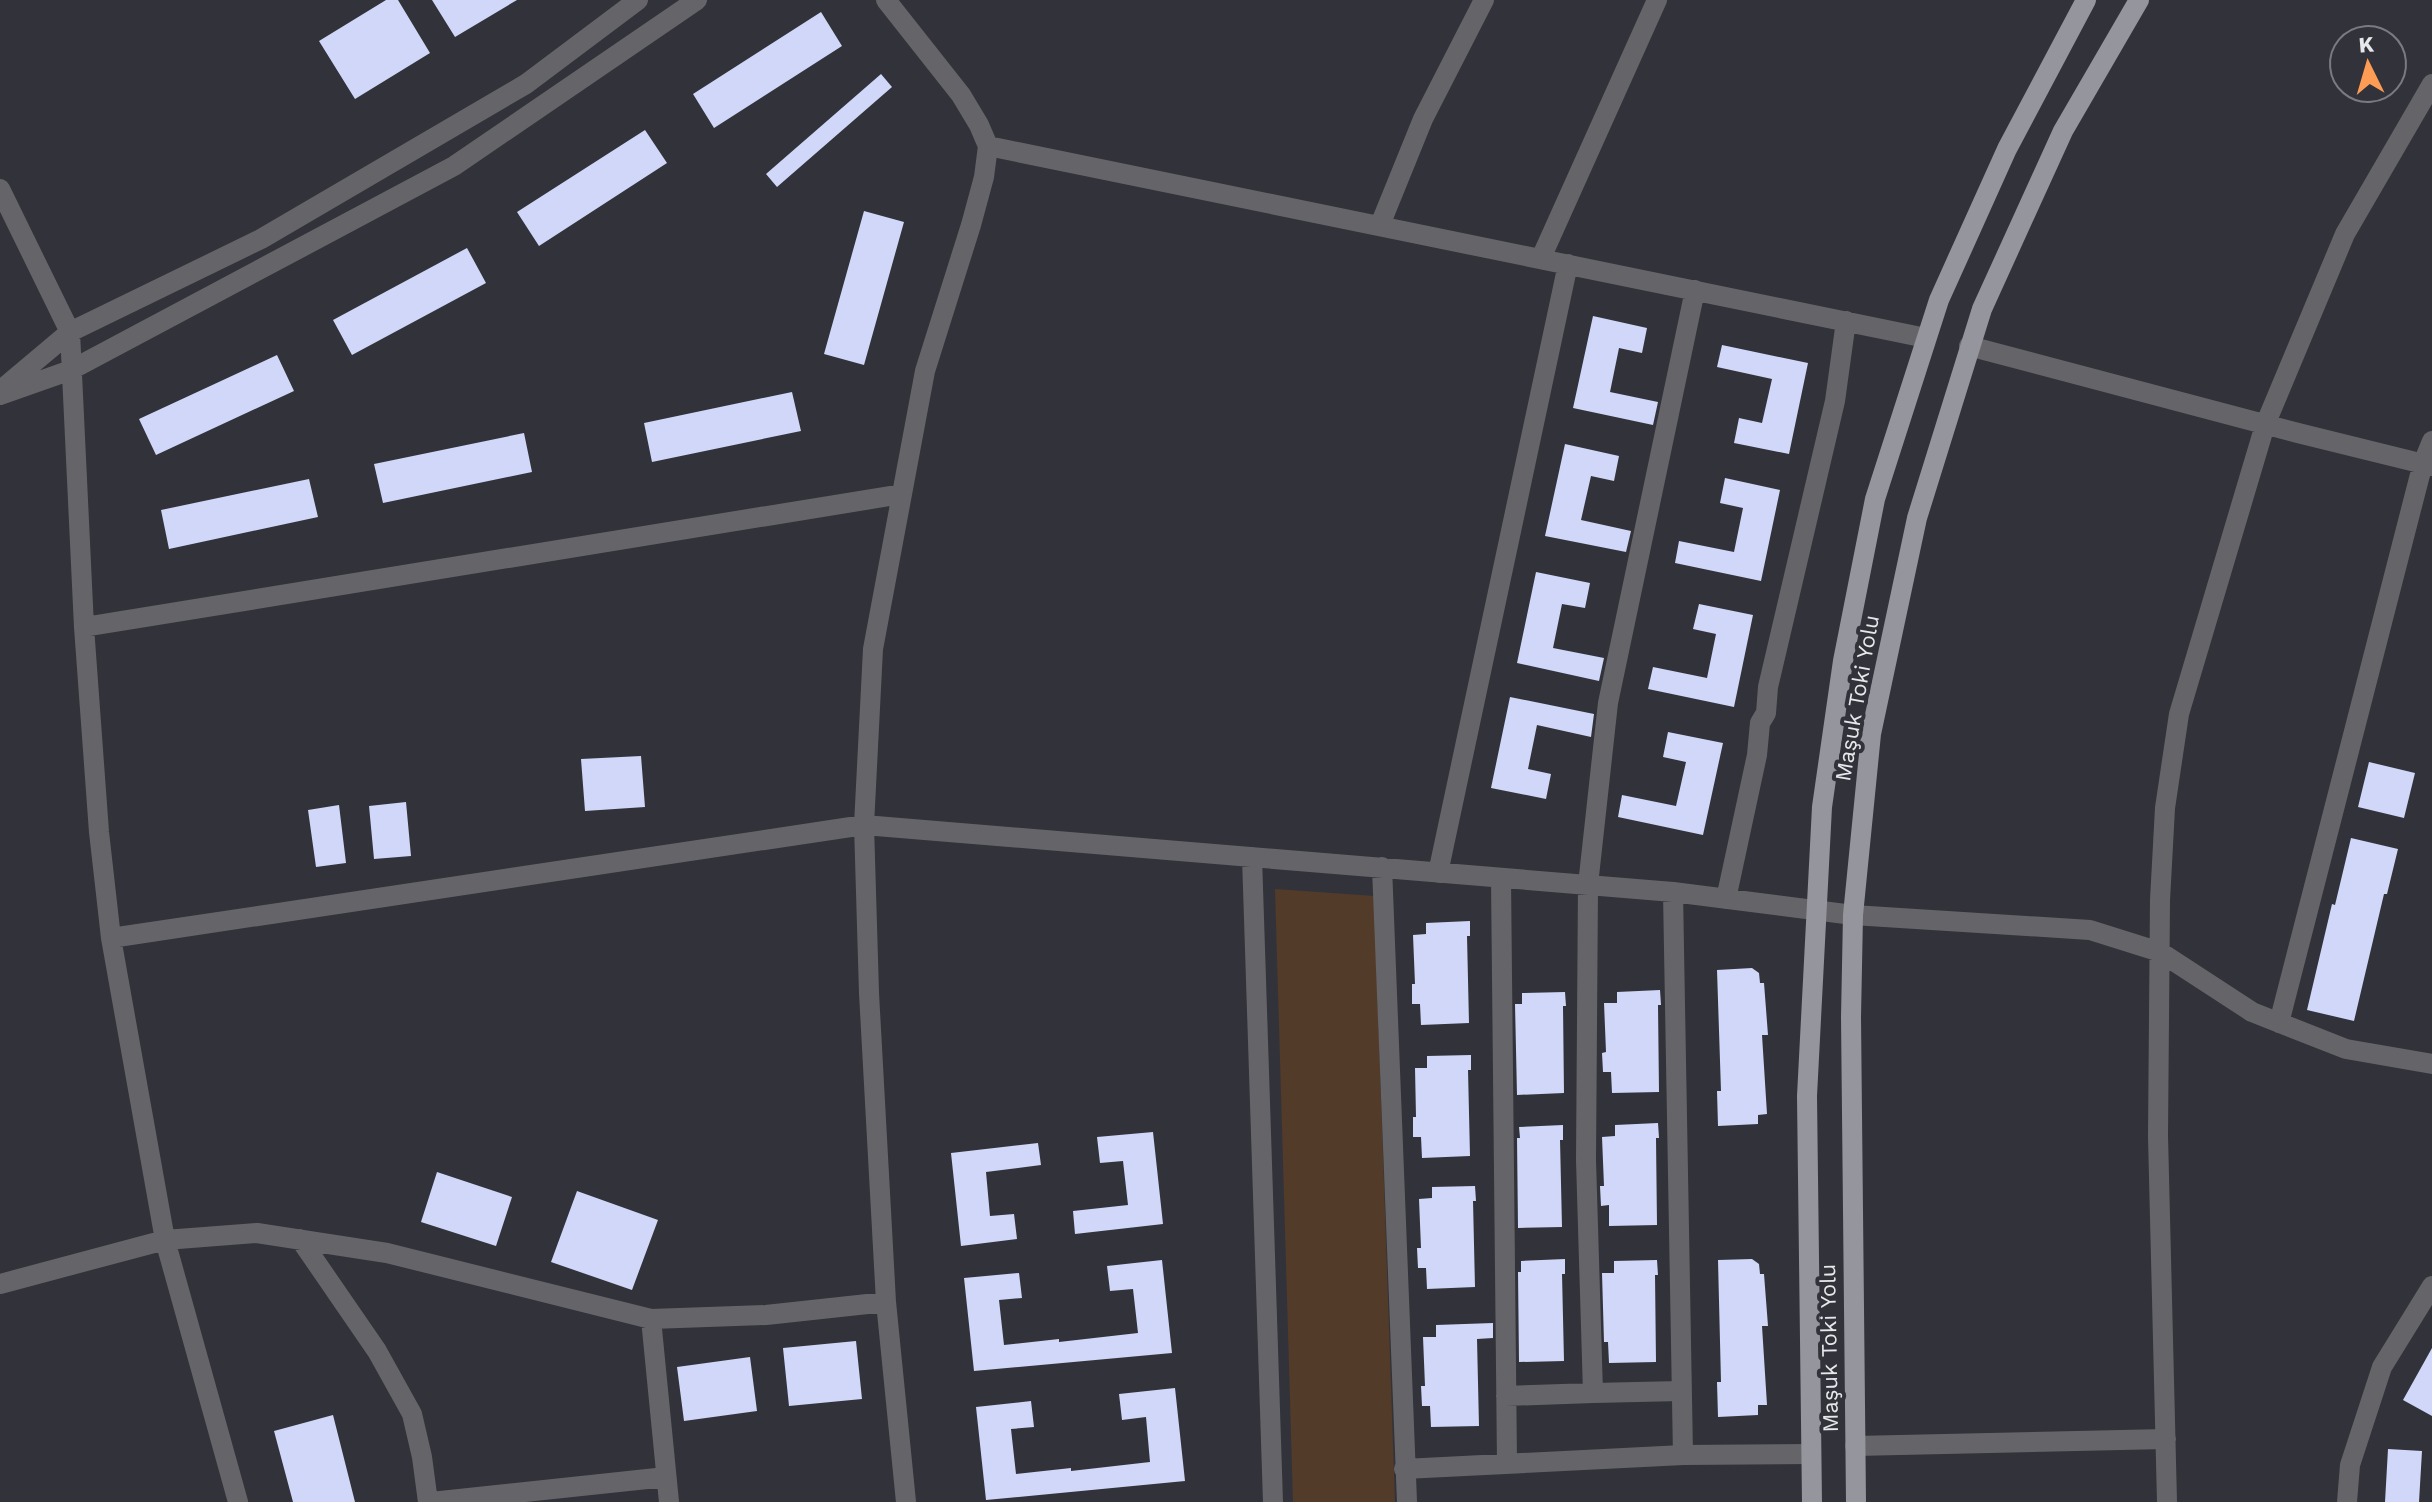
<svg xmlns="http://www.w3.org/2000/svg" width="2432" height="1502" font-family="'Work Sans',sans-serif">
<rect width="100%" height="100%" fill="#32333a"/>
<!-- green -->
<path fill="#533b2a" d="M 1275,889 L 1374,896 L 1395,1502 L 1293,1502 Z"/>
<!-- building -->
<path fill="#d0d7f8" d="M 386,0 L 398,0 L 430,53 L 355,99 L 319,41 Z
M 432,0 L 517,0 L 455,37 Z
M 821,12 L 842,46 L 714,128 L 693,94 Z
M 881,74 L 892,87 L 777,187 L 766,174 Z
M 645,130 L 667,163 L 539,246 L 517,212 Z
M 864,211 L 904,222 L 864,365 L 824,354 Z
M 467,248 L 486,283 L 352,355 L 333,320 Z
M 1593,316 L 1647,328 L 1642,353 L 1619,348 L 1610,392 L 1658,402 L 1653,425 L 1573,408 Z
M 1722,345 L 1808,363 L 1789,454 L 1734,443 L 1739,418 L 1762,423 L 1772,379 L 1717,367 Z
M 277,355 L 294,391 L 156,455 L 139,419 Z
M 792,392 L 801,431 L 652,462 L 644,423 Z
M 524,433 L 532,472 L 383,503 L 374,464 Z
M 1565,444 L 1619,456 L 1614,481 L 1591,476 L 1581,520 L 1631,531 L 1626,552 L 1545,536 Z
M 1725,478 L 1780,490 L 1761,581 L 1675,563 L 1679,541 L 1734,552 L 1743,508 L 1720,503 Z
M 309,479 L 318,517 L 169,549 L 161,510 Z
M 1536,572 L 1590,583 L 1585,608 L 1562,604 L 1553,648 L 1604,658 L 1599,681 L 1517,663 Z
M 1699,604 L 1753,615 L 1734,707 L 1648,689 L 1653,667 L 1707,678 L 1716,634 L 1693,629 Z
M 1510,697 L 1594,714 L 1591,737 L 1537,725 L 1528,769 L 1551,774 L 1546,799 L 1491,788 Z
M 1668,732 L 1723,743 L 1703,835 L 1618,817 L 1622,795 L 1676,806 L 1686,762 L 1663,757 Z
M 641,756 L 645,807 L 585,811 L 581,759 Z
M 2369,762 L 2415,773 L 2404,818 L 2358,807 Z
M 406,802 L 411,856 L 374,859 L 369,806 Z
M 339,805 L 346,863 L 316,867 L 308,810 Z
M 2351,838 L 2398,849 L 2387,894 L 2384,894 L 2354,1021 L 2307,1010 L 2332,904 L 2335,905 Z
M 1470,921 L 1470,936 L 1467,936 L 1469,1023 L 1421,1025 L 1420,1004 L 1412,1004 L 1412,984 L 1415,984 L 1413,935 L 1426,934 L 1426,923 Z
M 1752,968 L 1759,973 L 1760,983 L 1764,983 L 1768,1035 L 1762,1035 L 1767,1114 L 1758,1115 L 1758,1124 L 1718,1126 L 1717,1091 L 1721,1091 L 1717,970 Z
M 1660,990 L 1661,1005 L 1658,1005 L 1659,1092 L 1612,1093 L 1611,1072 L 1603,1072 L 1602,1053 L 1606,1052 L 1604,1003 L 1617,1003 L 1617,992 Z
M 1565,992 L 1566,1006 L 1563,1006 L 1564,1093 L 1517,1095 L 1515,1004 L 1522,1004 L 1522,993 Z
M 1471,1055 L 1471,1070 L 1468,1070 L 1470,1156 L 1422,1158 L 1421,1137 L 1413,1137 L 1413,1117 L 1416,1117 L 1415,1068 L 1427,1068 L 1427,1056 Z
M 1658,1123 L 1659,1138 L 1656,1138 L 1657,1225 L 1609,1226 L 1609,1205 L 1601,1206 L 1600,1186 L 1604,1186 L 1602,1137 L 1615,1136 L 1615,1125 Z
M 1563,1125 L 1563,1140 L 1560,1140 L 1562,1227 L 1518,1228 L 1517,1138 L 1520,1138 L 1519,1127 Z
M 1153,1132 L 1163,1224 L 1075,1234 L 1073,1211 L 1128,1205 L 1123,1161 L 1100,1163 L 1097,1137 Z
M 1038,1143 L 1041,1165 L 986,1172 L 990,1216 L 1014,1214 L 1017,1239 L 961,1246 L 951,1153 Z
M 437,1172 L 512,1197 L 496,1246 L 421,1222 Z
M 1475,1186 L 1476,1201 L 1473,1201 L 1475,1287 L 1427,1289 L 1426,1268 L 1418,1268 L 1417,1248 L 1421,1248 L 1419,1199 L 1432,1198 L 1432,1187 Z
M 577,1191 L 658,1220 L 632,1290 L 551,1262 Z
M 1565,1259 L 1565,1274 L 1562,1274 L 1564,1361 L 1519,1362 L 1518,1272 L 1521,1272 L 1521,1261 Z
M 1752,1259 L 1759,1264 L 1760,1274 L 1764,1274 L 1768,1326 L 1762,1326 L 1767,1405 L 1758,1405 L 1758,1415 L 1718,1417 L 1717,1382 L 1721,1382 L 1718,1260 Z
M 1162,1260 L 1172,1353 L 974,1371 L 964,1278 L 1019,1273 L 1022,1298 L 999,1300 L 1004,1345 L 1059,1339 L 1059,1342 L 1138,1333 L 1133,1289 L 1110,1291 L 1107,1266 Z
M 1657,1260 L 1658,1275 L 1655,1275 L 1656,1362 L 1609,1363 L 1608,1342 L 1604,1342 L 1602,1273 L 1614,1273 L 1614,1261 Z
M 1493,1323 L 1493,1338 L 1477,1339 L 1479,1426 L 1431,1427 L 1430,1406 L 1422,1406 L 1421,1386 L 1425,1386 L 1423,1337 L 1436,1337 L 1436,1325 Z
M 856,1341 L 862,1399 L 789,1406 L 783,1348 Z
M 2432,1348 L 2432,1416 L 2403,1400 Z
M 750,1357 L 757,1411 L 684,1421 L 677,1367 Z
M 1175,1388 L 1185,1481 L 986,1500 L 976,1407 L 1031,1401 L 1034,1427 L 1011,1429 L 1016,1474 L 1071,1468 L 1071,1471 L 1150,1462 L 1146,1417 L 1122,1420 L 1119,1394 Z
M 333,1415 L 355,1502 L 293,1502 L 274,1431 Z
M 2388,1449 L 2422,1451 L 2419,1502 L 2385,1502 Z"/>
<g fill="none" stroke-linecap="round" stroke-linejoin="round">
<!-- minor -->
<path stroke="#656569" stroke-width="20" d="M 886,0 L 961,95 L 979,125 L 988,146 L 984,177 L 971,225 L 925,371 L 873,649 L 864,825 L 869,993 L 886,1302 L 906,1502
M 988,146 L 1926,338
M 0,189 L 70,332 L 84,627 L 99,832 L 111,938 L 165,1240 L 238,1502
M 1380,225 L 1423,119 L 1484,0
M 1541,258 L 1657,0
M 1969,346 L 2298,433 L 2432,466
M 2,389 L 70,332 L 261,239 L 526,84 L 638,0
M 0,395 L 71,370 L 454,166 L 697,0
M 84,627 L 902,494
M 1252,857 L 1273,1502
M 1382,867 L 1407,1502
M 1438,873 L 1568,264
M 1501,878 L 1507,1464
M 1673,892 L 1683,1455
M 1726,899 L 1757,755 L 1760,723 L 1766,713 L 1768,687 L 1835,401 L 1846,321
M 111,938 L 864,825 L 1673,892 L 1853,915 L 2090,930 L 2160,952 L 2252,1012 L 2346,1049 L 2432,1064
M 2279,1023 L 2423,463 L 2432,441
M 300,1239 L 377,1351 L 412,1414 L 422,1457 L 428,1502
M 0,1284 L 165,1240 L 257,1233 L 387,1253 L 651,1319 L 766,1315 L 886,1302
M 651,1319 L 669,1502
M 1593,1393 L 1681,1391
M 1506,1396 L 1593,1393 L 1586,1160 L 1588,885 L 1608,703 L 1695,290
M 1855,1446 L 2166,1439
M 1404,1469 L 1683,1455 L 1811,1454
M 431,1502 L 666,1477
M 2167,1502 L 2158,1136 L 2160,900 L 2165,808 L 2179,714 L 2265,425 L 2345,234 L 2432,84
M 2347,1502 L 2350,1465 L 2382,1367 L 2432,1286"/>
<!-- major -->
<path stroke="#94959d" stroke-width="20" d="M 1812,1502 L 1807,1096 L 1822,807 L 1843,661 L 1875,499 L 1939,300 L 2007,149 L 2086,0
M 1856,1502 L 1851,1017 L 1853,915 L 1871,734 L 1917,518 L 1982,309 L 2063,131 L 2139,0"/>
</g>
<g text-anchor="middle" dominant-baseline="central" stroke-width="8" stroke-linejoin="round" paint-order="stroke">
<!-- street labels -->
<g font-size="22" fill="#e6e8ec" stroke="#32333a">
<text transform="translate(1857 698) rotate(-80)">Maşuk Toki Yolu</text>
<text transform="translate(1829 1348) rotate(-91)">Maşuk Toki Yolu</text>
</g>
</g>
<!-- north arrow -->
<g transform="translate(2368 64) rotate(355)"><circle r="38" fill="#32333a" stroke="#7a7b81" stroke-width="2"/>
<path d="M0-6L14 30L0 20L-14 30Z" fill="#fd9c55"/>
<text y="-12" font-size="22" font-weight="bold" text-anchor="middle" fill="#e6e8ec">K</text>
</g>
</svg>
